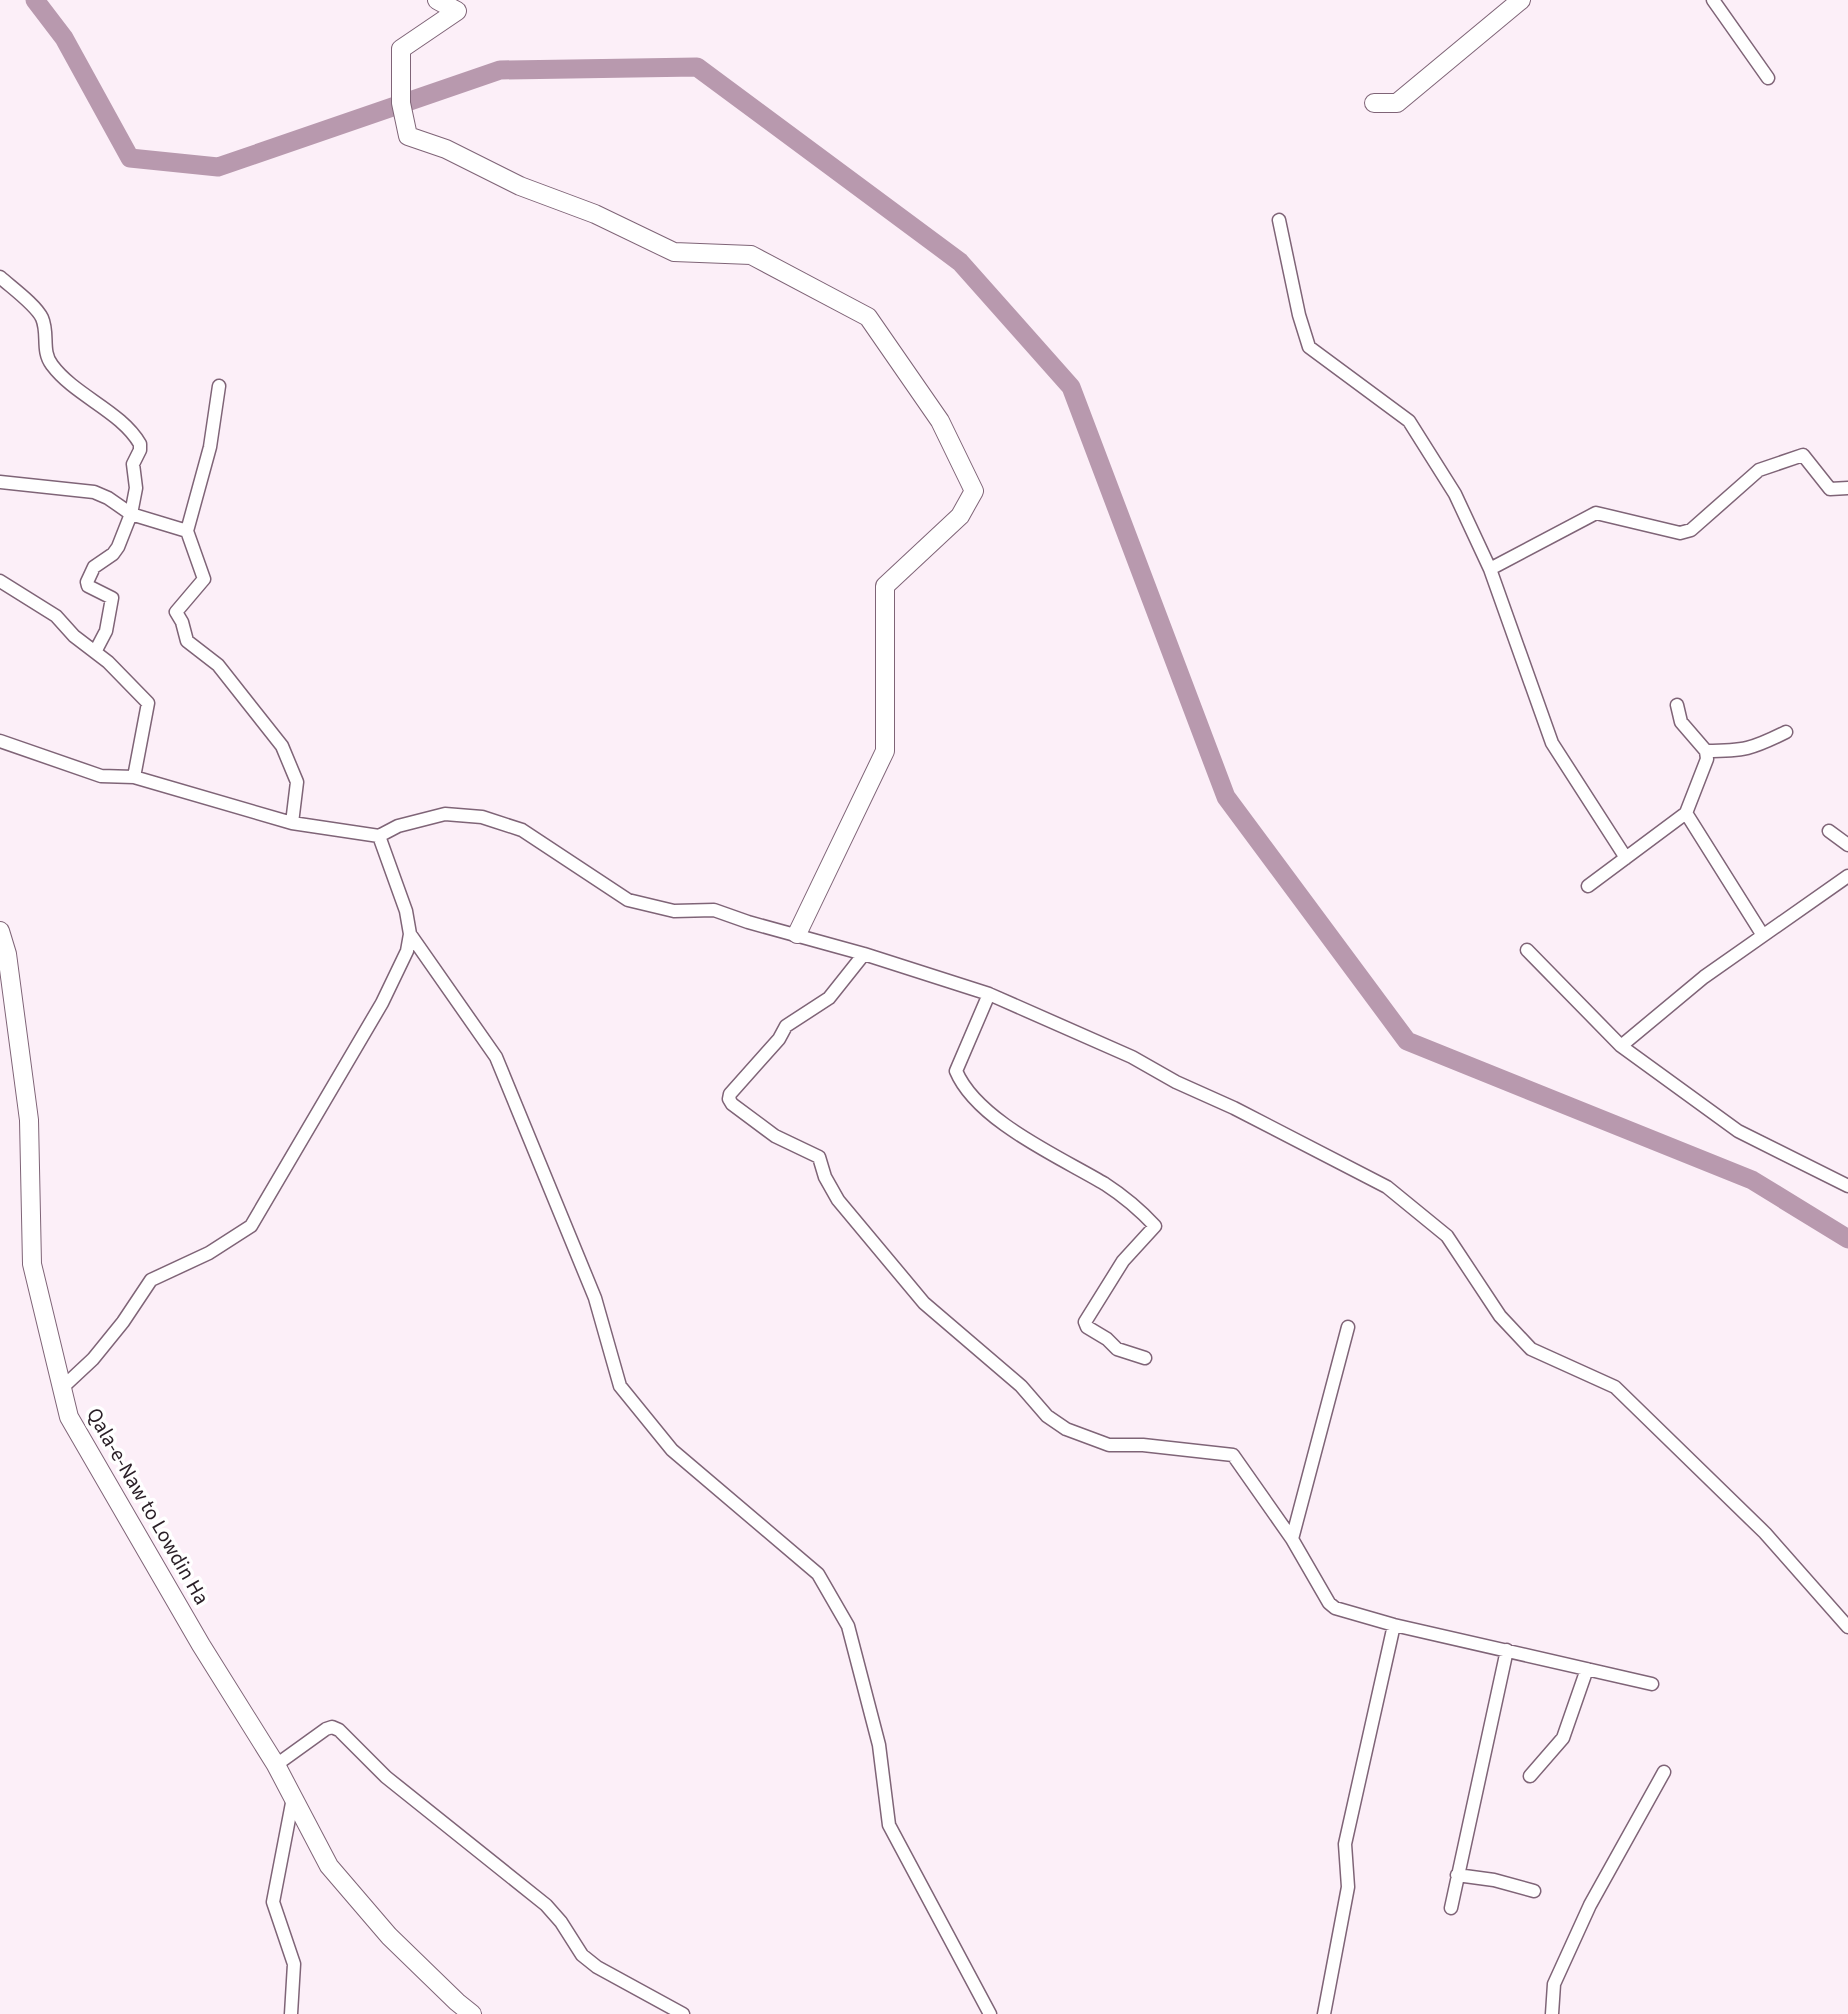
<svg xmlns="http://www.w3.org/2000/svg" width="1848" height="2014" font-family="'Source Sans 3',sans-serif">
<rect width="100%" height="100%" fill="#fceff8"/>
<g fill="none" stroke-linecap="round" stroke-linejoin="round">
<!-- river -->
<path stroke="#b899ae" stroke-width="19" d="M 35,0 L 64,38 L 130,158 L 218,167 L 500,70 L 697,67 L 960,262 L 1071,387 L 1226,797 L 1407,1041 L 1752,1180 L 1848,1239"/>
<defs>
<path id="street" d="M 1713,0 L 1768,78
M 1279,220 L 1299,315 L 1309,347 L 1409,421 L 1455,494 L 1490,569 L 1552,743 L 1626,858
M 0,277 C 11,287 36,305 42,318 C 49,334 41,351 52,365 C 75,396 121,411 140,444 L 140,450 L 133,464 L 136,488 L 131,514 L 118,547 L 113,554 L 94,567 L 87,582 L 88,586 L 112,598 L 106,631 L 95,652
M 219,386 L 210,447 L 187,531 L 204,579 L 176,612 L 182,622 L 187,641 L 218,665 L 282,746 L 297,782 L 292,823
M 0,482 L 94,492 L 108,498 L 131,514 L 187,531
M 1490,569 L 1596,513 L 1680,533 L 1691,530 L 1759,470 L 1803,455 L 1830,489 L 1848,488
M 0,581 L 56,616 L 74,636 L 108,662 L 148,703 L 134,777
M 0,741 L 101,776 L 134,777 L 292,823 L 379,836 L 398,826 L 445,814 L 482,817 L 522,830 L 628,900 L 674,911 L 714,910 L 748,922 L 864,954 L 989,994 L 1132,1057 L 1176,1082 L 1234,1108 L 1387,1187 L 1447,1236 L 1500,1316 L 1531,1349 L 1615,1387 L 1765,1533 L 1848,1627
M 1706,751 C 1744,751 1752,749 1786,732
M 1686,813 L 1762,934
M 1829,831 L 1848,845
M 1588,886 L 1686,813 L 1707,759 L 1706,751 L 1681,722 L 1677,705
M 410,934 L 496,1057 L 595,1298 L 620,1386 L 672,1450 L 818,1574 L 848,1626 L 879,1745 L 889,1825 L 990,2014
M 1527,950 L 1621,1046 L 1738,1131 L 1848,1186
M 864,954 L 829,998 L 786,1026 L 779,1039 L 730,1094 L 729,1099 L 732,1104 L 775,1136 L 819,1157 L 825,1177 L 838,1200 L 924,1303 L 1021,1386 L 1047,1416 L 1066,1429 L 1109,1445 L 1143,1445 L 1233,1455 L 1292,1539 L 1329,1603 L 1335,1608 L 1394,1625 L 1652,1684
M 989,994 L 956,1071 C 977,1121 1060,1157 1105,1184 C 1122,1195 1141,1211 1155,1226 L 1123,1261 L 1085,1322 L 1087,1327 L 1107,1339 L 1117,1349 L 1145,1358
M 1621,1046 L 1704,977 L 1848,876
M 63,1387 L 93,1359 L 123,1322 L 151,1280 L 209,1253 L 251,1226 L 382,1003 L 407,951 L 410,934 L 406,911 L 379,836
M 1292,1539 L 1348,1327
M 276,1765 L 326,1729 L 332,1727 L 339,1730 L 386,1777 L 546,1905 L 561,1922 L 582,1955 L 597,1967 L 683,2014
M 1530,1776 L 1563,1738 L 1587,1669
M 1457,1875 L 1494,1880 L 1534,1891
M 1451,1908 L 1507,1650
M 291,2014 L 294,1964 L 273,1902 L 293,1798
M 1324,2014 L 1348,1887 L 1345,1844 L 1394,1625
M 1552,2014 L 1554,1984 L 1590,1905 L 1664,1772"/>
<path id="secondary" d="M 437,0 L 457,11 L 401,49 L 401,103 L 408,136 L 446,149 L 520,186 L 595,214 L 674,252 L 751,255 L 868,317 L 940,421 L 974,491 L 960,516 L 885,586 L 885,751 L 797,934
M 1374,103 L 1397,103 L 1521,0
M 0,931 L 7,954 L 29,1120 L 32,1264 L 69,1417 L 201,1645 L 276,1765 L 329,1866 L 389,1936 L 457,2002 L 472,2014"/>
</defs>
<!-- street casing -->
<use href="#street" stroke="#7f6477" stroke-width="15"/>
<!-- secondary casing -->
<use href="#secondary" stroke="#7f6477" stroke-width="20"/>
<!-- street -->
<use href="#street" stroke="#fff" stroke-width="12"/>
<!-- secondary -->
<use href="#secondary" stroke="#fff" stroke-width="18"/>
</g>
<g text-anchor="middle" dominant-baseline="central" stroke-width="7" stroke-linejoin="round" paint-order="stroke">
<!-- street labels -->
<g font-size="21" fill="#291e26" stroke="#fff">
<text transform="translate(148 1506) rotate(60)">Qala-e-Naw to Lowdin Ha</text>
</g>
</g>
</svg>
